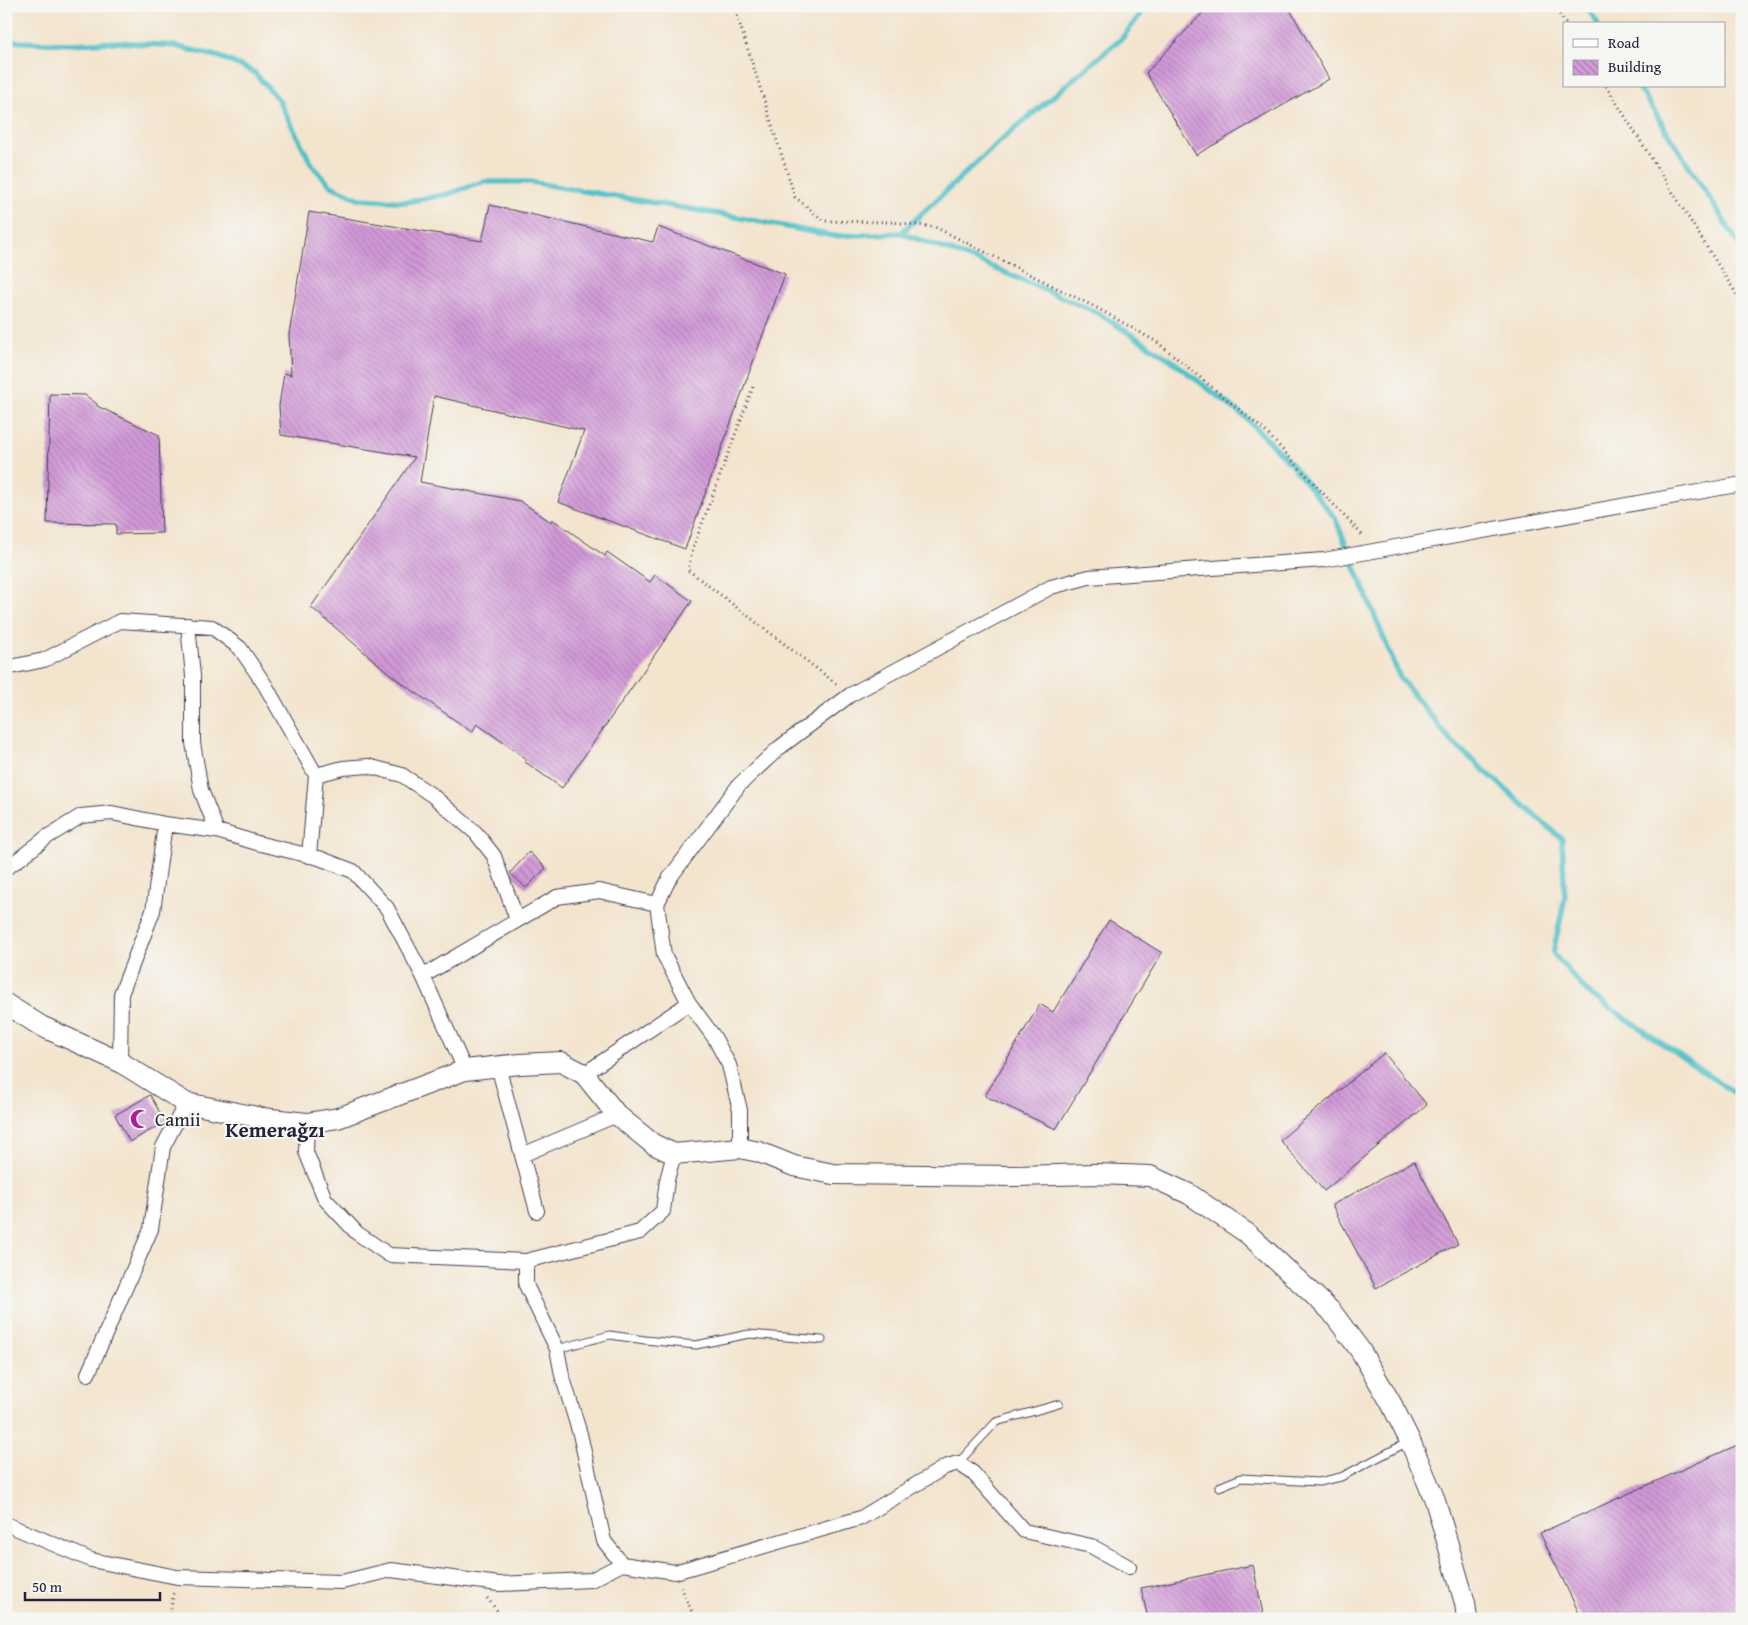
<svg xmlns="http://www.w3.org/2000/svg" width="1748" height="1625" font-family="'Gentium Book Plus',serif">
<defs>
<pattern id="building-back-hatch" width="6" height="6" patternUnits="userSpaceOnUse" patternTransform="scale(1.25)"><rect width="6" height="6" fill="#d299d8"/><path d="M-1 5l2 2M0 0l6 6M5-1l2 2" fill="none" stroke="#aa7cb0"/></pattern>
</defs>
<rect width="100%" height="100%" fill="#f6f6f2"/>
<filter id="ink" filterUnits="userSpaceOnUse"><feTurbulence type="fractalNoise" baseFrequency=".02" numOctaves="2"/><feDisplacementMap in="SourceGraphic" scale="10" xChannelSelector="R" yChannelSelector="G"/><feConvolveMatrix kernelMatrix="1 2 1 2 8 2 1 2 1" color-interpolation-filters="sRGB"/></filter>
<filter id="wash" filterUnits="userSpaceOnUse"><feTurbulence type="fractalNoise" baseFrequency=".0096" numOctaves="4" result="noise"/><feDisplacementMap in="SourceGraphic" scale="20" xChannelSelector="R" yChannelSelector="G"/><feGaussianBlur stdDeviation="1.12" result="paint"/><feColorMatrix in="noise" values="0 0 0 0 0 0 0 0 0 0 0 0 0 0 0 0 0 1.4 0 .05"/><feComposite in="paint" operator="in"/></filter>
<g filter="url(#wash)">
<rect width="100%" height="100%" fill="#f3e4ce"/>
<g fill="none" stroke-linecap="round" stroke-linejoin="round">
<!-- stream -->
<path stroke="#53c1c8" stroke-width="5.5" d="M 1586,6 L 1598,24
M 6,40 L 21,42 L 70,44 L 116,42 L 175,46 L 220,57 L 254,72 L 278,99 L 312,165 L 331,186 L 360,199 L 406,202 L 448,194 L 483,182 L 530,182 L 731,216 L 833,236 L 901,233 L 978,261 L 1096,312 L 1171,360 L 1245,417 L 1290,463 L 1335,518 L 1400,678 L 1450,740 L 1562,839 L 1565,898 L 1553,953 L 1587,992 L 1742,1098
M 1638,86 L 1742,249
M 901,233 L 1000,141 L 1122,38 L 1147,6"/>
</g>
<g id="blocks">
<!-- building -->
<path fill="url(#building-back-hatch)" d="M 1209,6 L 1288,6 L 1329,79 L 1196,155 L 1146,73 Z
M 490,205 L 653,242 L 658,227 L 785,274 L 685,549 L 558,502 L 584,431 L 434,396 L 420,482 L 520,501 L 551,522 L 552,519 L 605,556 L 607,552 L 650,582 L 655,575 L 692,601 L 562,788 L 525,762 L 527,759 L 477,724 L 472,732 L 396,679 L 311,607 L 415,457 L 281,435 L 279,406 L 284,373 L 291,375 L 289,335 L 309,212 L 482,241 Z
M 50,394 L 85,395 L 97,404 L 97,406 L 159,435 L 162,533 L 116,534 L 116,524 L 47,523 Z
M 529,852 L 546,868 L 526,888 L 510,873 Z
M 1109,920 L 1162,953 L 1056,1129 L 985,1096 L 1040,1004 L 1053,1012 Z
M 1384,1053 L 1427,1105 L 1324,1191 L 1280,1140 Z
M 150,1095 L 165,1122 L 130,1142 L 115,1115 Z
M 1414,1161 L 1458,1244 L 1376,1288 L 1332,1205 Z
M 1742,1443 L 1742,1615 L 1734,1619 L 1582,1619 L 1540,1533 Z
M 1253,1565 L 1264,1619 L 1148,1619 L 1141,1588 Z"/>
</g>
</g>
<g filter="url(#ink)">
<use href="#blocks" fill-opacity="0" stroke="#413f51" stroke-width="1"/>
<g fill="none" stroke-linecap="round" stroke-linejoin="round">
<defs>
<path id="lane" d="M 557,1349 L 610,1335 L 645,1340 L 696,1345 L 749,1334 L 822,1340
M 958,1463 L 996,1422 L 1059,1404
M 1219,1487 L 1241,1478 L 1319,1482 L 1341,1477 L 1408,1442"/>
<path id="street" d="M 188,625 L 193,676 L 193,743 L 201,790 L 217,831 L 257,843 L 319,858 L 353,871 L 387,908 L 423,976 L 465,1070
M 6,668 L 44,660 L 120,621 L 212,627 L 240,648 L 265,685 L 316,775 L 309,856
M 316,775 L 343,768 L 368,766 L 402,775 L 433,796 L 476,833 L 494,856 L 517,920
M 6,868 L 19,859 L 47,837 L 81,816 L 112,813 L 165,824 L 217,831
M 423,976 L 557,897 L 599,891 L 657,904
M 120,1062 L 121,994 L 153,911 L 165,824
M 498,1066 L 537,1211
M 584,1074 L 689,1003
M 307,1123 L 306,1152 L 325,1199 L 357,1233 L 389,1255 L 526,1261
M 740,1148 L 740,1110 L 729,1065 L 714,1037 L 689,1003 L 664,955 L 657,904 L 669,879 L 739,785 L 779,748 L 850,695 L 1051,587 L 1089,577 L 1324,560 L 1742,484
M 674,1154 L 667,1180 L 663,1211 L 640,1232 L 526,1261 L 526,1285 L 557,1349 L 562,1375 L 580,1434 L 604,1541 L 622,1564 L 675,1572 L 861,1518 L 945,1467 L 958,1463 L 973,1473 L 1024,1531 L 1091,1546 L 1129,1567
M 522,1155 L 617,1115
M 88,1374 L 151,1229 L 163,1147 L 186,1103
M 6,1524 L 91,1560 L 177,1577 L 342,1582 L 391,1570 L 499,1584 L 591,1580 L 622,1564"/>
<path id="secondary" d="M 6,1004 L 41,1026 L 120,1062 L 186,1103 L 262,1118 L 307,1123 L 338,1118 L 465,1070 L 520,1064 L 561,1062 L 584,1074 L 617,1115 L 653,1144 L 674,1154 L 740,1148 L 759,1152 L 794,1166 L 833,1174 L 1015,1176 L 1096,1174 L 1150,1176 L 1189,1194 L 1248,1234 L 1331,1311 L 1360,1350 L 1391,1403 L 1410,1441 L 1435,1500 L 1465,1603 L 1467,1619"/>
</defs>
<!-- lane casing -->
<use href="#lane" stroke="#413f51" stroke-width="9"/>
<!-- street casing -->
<use href="#street" stroke="#413f51" stroke-width="16"/>
<!-- secondary casing -->
<use href="#secondary" stroke="#413f51" stroke-width="22"/>
<!-- path -->
<path stroke="#413f51" stroke-width="3" stroke-dasharray="1 4" stroke-linecap="butt" d="M 734,6 L 795,197 L 824,221 L 892,222 L 935,227 L 1097,308 L 1157,342 L 1264,430 L 1364,537
M 1554,6 L 1566,24
M 1606,86 L 1742,303
M 753,387 L 693,548 L 688,570 L 838,685
M 681,1587 L 695,1619
M 487,1598 L 504,1619
M 169,1619 L 174,1590"/>
<!-- lane -->
<use href="#lane" stroke="#fff" stroke-width="7"/>
<!-- street -->
<use href="#street" stroke="#fff" stroke-width="14"/>
<!-- secondary -->
<use href="#secondary" stroke="#fff" stroke-width="20"/>
</g>
</g>
<!-- icons -->
<defs>
<symbol id="mosque-bare" viewBox="-9 -9 18 18"><path d="M3.5-4.9A6 6 0 1 0 3.5 4.9A5 5 0 1 1 3.5-4.9Z" fill="#b5179e" stroke="#f6f6f2" stroke-width="2.5" paint-order="stroke"/></symbol>
</defs>
<g fill-rule="evenodd">
<use href="#mosque-bare" x="126" y="1105" width="28" height="28"/>
</g>
<g text-anchor="middle" dominant-baseline="central" stroke-width="4.5" stroke-linejoin="round" paint-order="stroke">
<!-- poi labels -->
<g font-size="19" fill="#22223b" stroke="#f6f6f2" text-anchor="start">
<text x="155" y="1119">Camii</text>
</g>
<!-- quarter labels -->
<g font-size="21" font-weight="bold" fill="#22223b" stroke="#f6f6f2">
<text x="275" y="1129">Kemerağzı</text>
</g>
</g>
<!-- margin -->
<rect width="1748" height="1625" fill="none" stroke="#f6f6f2" stroke-width="25"/>
<!-- legend -->
<rect x="1563" y="22" width="162" height="65" fill="#f6f6f2" stroke="#a1a1a9"/>
<rect x="1573" y="39" width="25" height="8" fill="#ffffff" stroke="#a1a1a9"/>
<text x="1608" y="48" font-size="15" fill="#22223b">Road</text>
<rect x="1573" y="60" width="25" height="15" fill="url(#building-back-hatch)" stroke="#a1a1a9"/>
<text x="1608" y="72" font-size="15" fill="#22223b">Building</text>
<!-- scale -->
<path d="M25 1592v8h135v-8" fill="none" stroke="#22223b" stroke-width="2.5"/>
<text x="32" y="1592" font-size="15" fill="#22223b" stroke="#f6f6f2" stroke-width="4" paint-order="stroke">50 m</text>
</svg>
